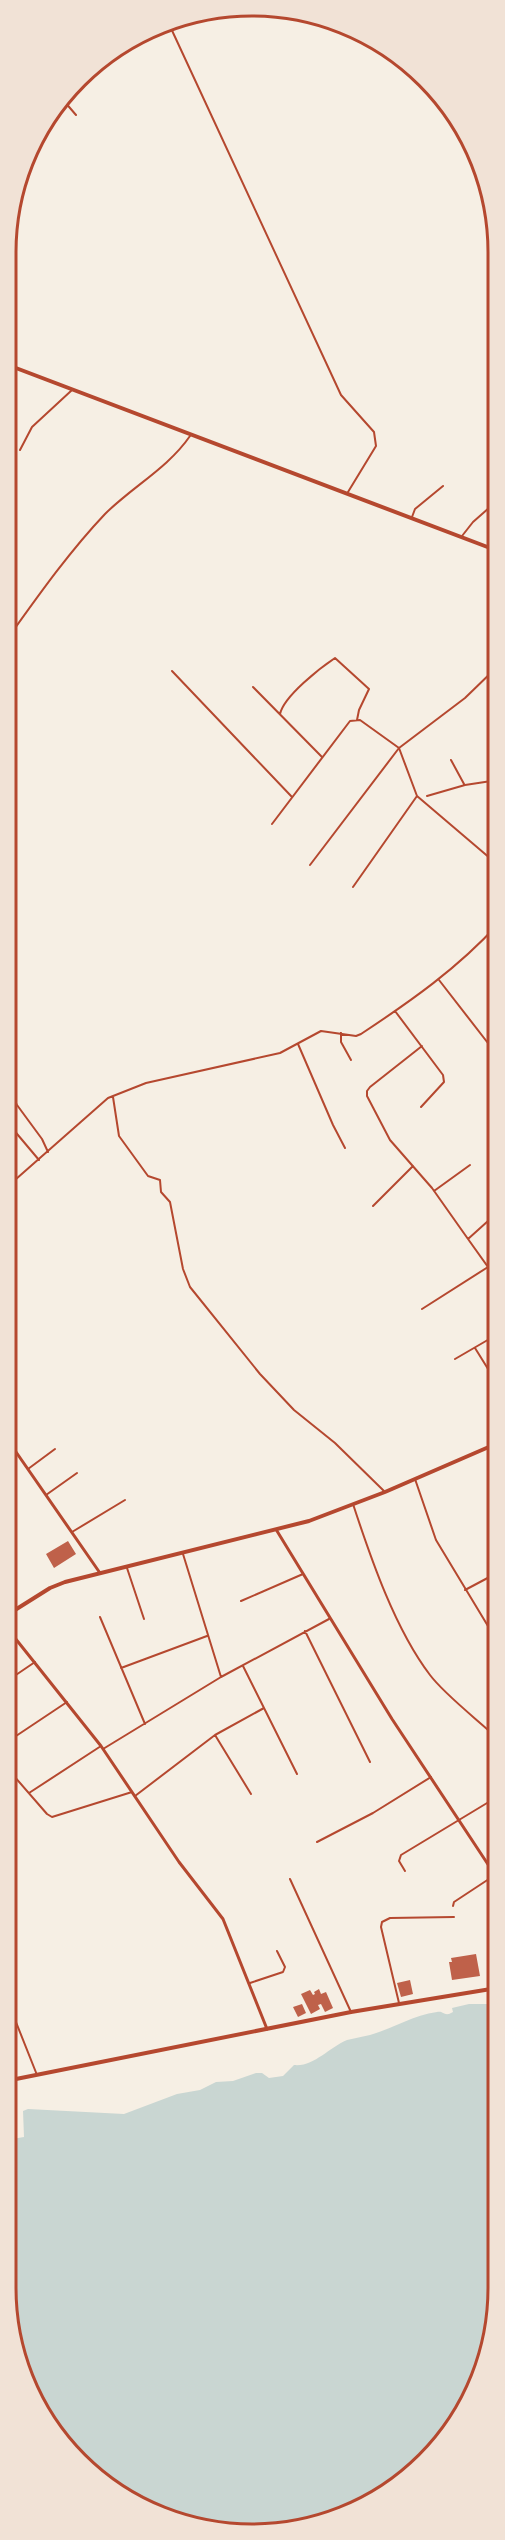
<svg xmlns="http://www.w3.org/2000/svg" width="505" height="2540" font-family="'Space Grotesk',sans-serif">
<rect width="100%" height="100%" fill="#f6efe4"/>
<!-- water -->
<path fill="#c9d6d2" d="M 469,2004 L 497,2004 L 497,2319 L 473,2397 L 415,2473 L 332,2521 L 237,2533 L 144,2509 L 78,2462 L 25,2382 L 6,2287 L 6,2140 L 24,2137 L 23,2111 L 28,2109 L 124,2114 L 177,2094 L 200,2090 L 216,2082 L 233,2081 L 256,2073 L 262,2073 L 269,2078 L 283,2076 L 294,2065 C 314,2067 328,2048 347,2040 C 355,2038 362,2037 370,2035 C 392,2029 413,2015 437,2012 C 443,2011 443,2015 449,2014 L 453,2012 L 452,2008 Z"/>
<!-- building -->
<path fill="#bf614a" d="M 68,1541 L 76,1554 L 54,1568 L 46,1554 Z
M 476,1954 L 480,1976 L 452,1980 L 449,1962 L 452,1962 L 451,1958 Z
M 410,1980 L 413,1994 L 401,1997 L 397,1983 Z
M 319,1989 L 321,1994 L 326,1992 L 333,2008 L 325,2012 L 321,2004 L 318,2005 L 320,2009 L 311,2014 L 301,1994 L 310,1990 L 313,1995 L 315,1994 L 314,1992 Z
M 302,2004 L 306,2013 L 298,2017 L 293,2007 Z
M 13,2064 L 14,2070 L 17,2071 L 6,2072 L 6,2065 Z"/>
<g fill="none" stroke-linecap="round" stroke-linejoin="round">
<!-- minor -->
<path stroke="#b5482f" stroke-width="2" d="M 169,24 L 341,395 L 374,432 L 376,446 L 348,492
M 64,101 L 76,115
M 20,450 L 32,427 L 72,390
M 412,517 L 415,509 L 443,486
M 462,536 L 473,522 L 498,500
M 8,638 C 38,596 69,552 105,514 C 132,487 168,468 190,436
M 172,671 L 292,797
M 488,679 L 498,686
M 253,687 L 322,757
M 280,714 C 284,696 320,668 335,658 L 369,689 L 359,710 L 357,720
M 451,760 L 464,784
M 427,796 L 465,785 L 498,780
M 272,824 L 350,721 L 360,720 L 399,748 L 465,698 L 498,666
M 310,865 L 399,748 L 417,796
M 353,887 L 417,796 L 498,865
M 439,980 L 498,1056
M 395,1011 L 443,1075 L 444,1082 L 421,1107
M 341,1033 L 341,1042 L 351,1060
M 298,1044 L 333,1125 L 345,1148
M 422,1046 L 370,1087 L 367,1091 L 367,1096 L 390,1140 L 432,1188 L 468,1239
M 7,1087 L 17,1105 L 42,1139 L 48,1152
M 113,1097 L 119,1136 L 148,1176 L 160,1180 L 161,1192 L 170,1202 L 183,1269 L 190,1287 L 260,1374 L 294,1410 L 335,1443 L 385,1492
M 7,1122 L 39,1160
M 7,1187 L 108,1098 L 146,1083 L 280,1053 L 321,1031 L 356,1036 L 361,1034 C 411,1001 458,968 498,924
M 434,1191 L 470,1165
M 373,1206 L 413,1166
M 489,1269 L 498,1264
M 498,1281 L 468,1239 L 498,1212
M 422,1309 L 488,1267
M 475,1348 L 498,1385
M 455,1359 L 498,1334
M 28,1469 L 55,1449
M 415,1479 L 436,1540 L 497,1641
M 46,1495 L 77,1473
M 353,1504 C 371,1559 395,1629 430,1675 C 445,1695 478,1720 497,1738
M 72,1532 L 125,1500
M 183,1554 L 221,1677
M 127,1568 L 144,1619
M 465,1590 L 497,1573
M 241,1601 L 303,1574
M 100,1617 L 145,1724
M 305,1631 L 370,1762
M 243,1666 L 297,1774
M 121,1668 L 207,1636
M 7,1681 L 35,1662
M 215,1735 L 251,1794
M 7,1742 L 67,1702
M 103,1749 L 221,1677 L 329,1619
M 7,1768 L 47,1814 L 52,1817 L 132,1792
M 29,1793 L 101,1746
M 135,1796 L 215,1735 L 264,1708
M 317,1842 L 373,1813 L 431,1777
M 405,1871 L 399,1861 L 401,1855 L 497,1797
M 290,1879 L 351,2012
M 453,1906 L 454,1902 L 495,1875
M 6,1977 L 8,1974 L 6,1971
M 250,1983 L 283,1972 L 285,1967 L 277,1951
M 6,1997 L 37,2075
M 399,2003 L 381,1927 L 382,1922 L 390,1918 L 454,1917"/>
<!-- tertiary -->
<path stroke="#b5482f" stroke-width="3" d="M 7,1439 L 100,1573
M 277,1531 L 392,1719 L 497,1878
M 7,1628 L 101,1746 L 179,1862 L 223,1919 L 267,2029"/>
<!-- secondary -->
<path stroke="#b5482f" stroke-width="4" d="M 7,1615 L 50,1588 L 65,1582 L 309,1521 L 385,1492 L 498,1443"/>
<!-- primary -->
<path stroke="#b5482f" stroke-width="4" d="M 8,365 L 498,551
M 6,2081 L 351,2012 L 497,1988"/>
</g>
<!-- crop -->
<path d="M0 0H505V2540H0ZM252 16H252A236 236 0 0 1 488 252V2288A236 236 0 0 1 252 2524H252A236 236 0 0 1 16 2288V252A236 236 0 0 1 252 16Z" fill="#f1e2d6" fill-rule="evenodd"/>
<path fill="none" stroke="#b5482f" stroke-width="3" d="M252 16H252A236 236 0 0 1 488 252V2288A236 236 0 0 1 252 2524H252A236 236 0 0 1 16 2288V252A236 236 0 0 1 252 16Z"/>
</svg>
